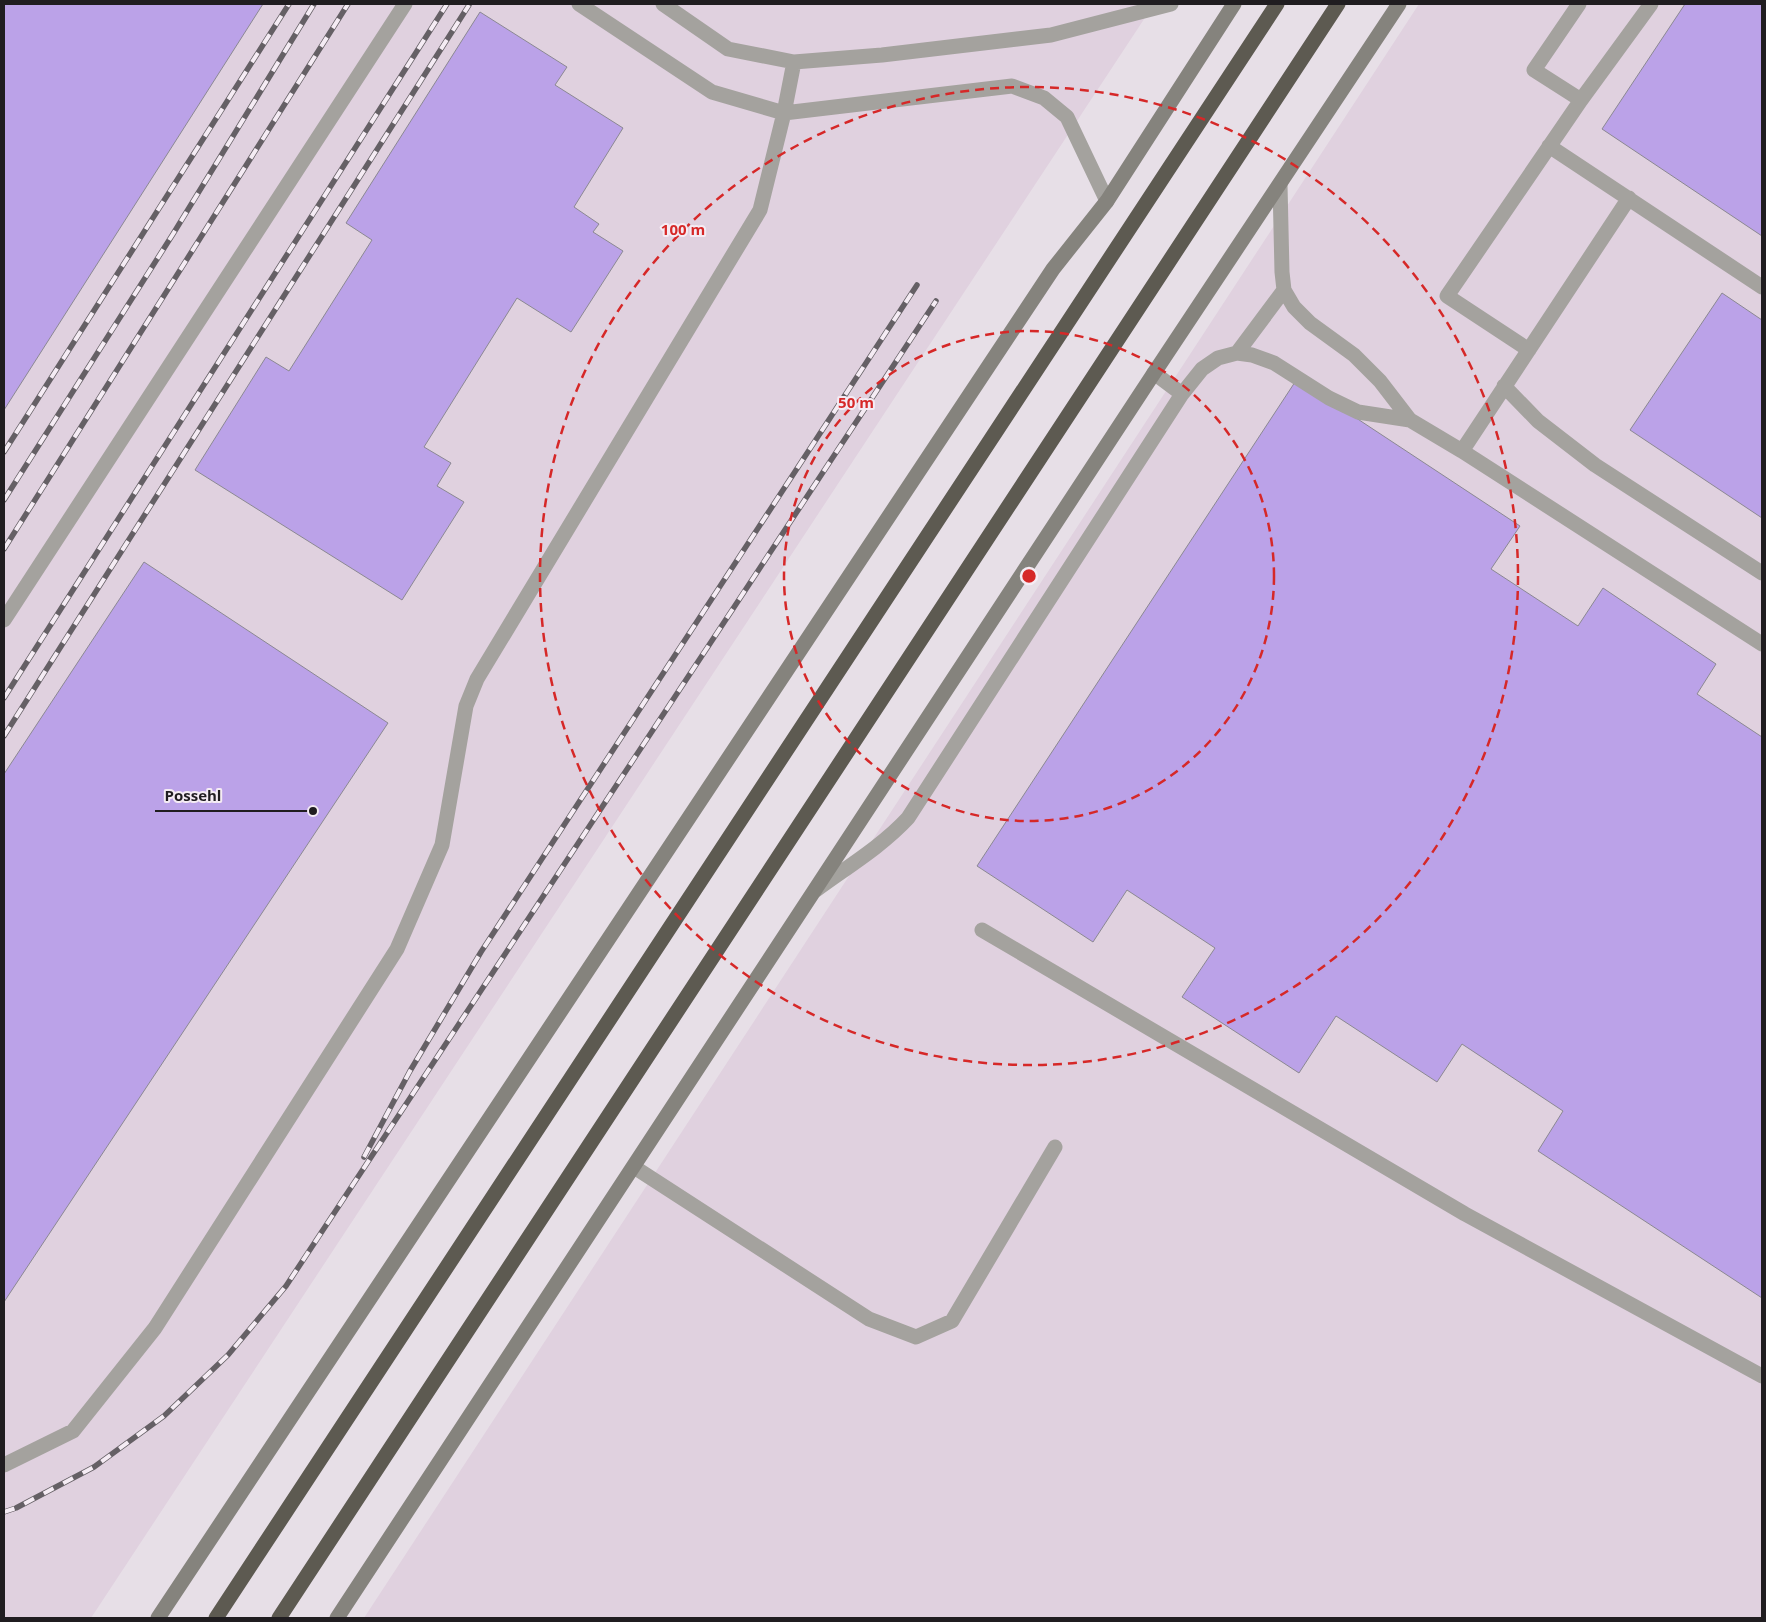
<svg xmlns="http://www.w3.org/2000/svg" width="1766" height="1622" font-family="'Open Sans',sans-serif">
<rect width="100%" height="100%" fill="#e7dfe7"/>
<!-- built -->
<path fill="#e0d1df" d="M 4,4 L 1154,4 L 91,1618 L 4,1618 Z
M 1419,4 L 1762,4 L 1762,1618 L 364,1618 Z"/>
<!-- building -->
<path fill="#bba2e8" stroke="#8b8892" d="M 4,4 L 263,4 L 4,410 Z
M 1685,4 L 1762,4 L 1762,236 L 1602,129 Z
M 480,12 L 567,67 L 555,85 L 623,128 L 574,207 L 599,224 L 593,232 L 623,251 L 571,332 L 517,298 L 424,447 L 451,463 L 437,486 L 464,502 L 402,600 L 195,470 L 266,357 L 289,371 L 372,240 L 346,223 Z
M 1722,293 L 1762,320 L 1762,518 L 1630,430 Z
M 1297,379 L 1520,526 L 1491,569 L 1578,626 L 1603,588 L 1716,664 L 1697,694 L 1762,737 L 1762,1298 L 1538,1151 L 1563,1111 L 1462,1044 L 1437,1082 L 1336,1016 L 1299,1073 L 1182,997 L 1215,948 L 1127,890 L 1093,942 L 977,866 Z
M 144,562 L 388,723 L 4,1302 L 4,774 Z"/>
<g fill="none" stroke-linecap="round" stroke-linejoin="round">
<!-- lane -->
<path stroke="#a4a29e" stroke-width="15" d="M 579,4 L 712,92 L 784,113 L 1012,86 L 1044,98 L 1067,117 L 1107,201
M 663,4 L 728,49 L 794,62 L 882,55 L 1051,35 L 1171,4
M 1579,4 L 1534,70 L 1581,100
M 1549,146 L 1762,287
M 1280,185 L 1282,272 L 1284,290 L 1294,307 L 1310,323 L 1354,355 L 1380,381 L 1410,420 L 1462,451 L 1762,644
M 1529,350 L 1447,296 L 1581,100 L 1651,4
M 1237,353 L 1284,290
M 1504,386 L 1538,421 L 1595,465 L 1762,573
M 1182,394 L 1202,369 L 1218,358 L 1237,353 L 1252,355 L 1274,363 L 1329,398 L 1358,412 L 1410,420
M 1462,451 L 1629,198
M 4,620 L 405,4
M 816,890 C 847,867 881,847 908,818 L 1182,394 L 1154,373
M 982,930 L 1465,1214 L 1762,1376
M 634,1167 L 869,1319 L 916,1337 L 952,1321 L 1055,1147
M 4,1465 L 73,1431 L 155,1328 L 397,949 L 442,845 L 466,706 L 477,679 L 760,210 L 784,113 L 794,62"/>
<!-- secondary -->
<path stroke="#85837d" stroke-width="15" d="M 158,1618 L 1053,269 L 1107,201 L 1234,4
M 337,1618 L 1154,373 L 1399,4"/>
<!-- highway -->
<path stroke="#5d5a51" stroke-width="15" d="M 216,1618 L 1277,4
M 279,1618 L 1338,4"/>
<defs>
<path id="rail" d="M 4,452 L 289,4
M 4,500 L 173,234 L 314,4
M 4,549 L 348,4
M 4,698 L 447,4
M 4,736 L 469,5
M 364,1157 L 410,1071 L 481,952 L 917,285
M 4,1512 L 16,1508 L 94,1467 L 164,1416 L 228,1355 L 286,1286 L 936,301"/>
</defs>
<!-- rail casing -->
<use href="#rail" stroke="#656065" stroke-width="5.5"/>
<!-- rail -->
<use href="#rail" stroke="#f5ecf4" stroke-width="4" stroke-dasharray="11" stroke-linecap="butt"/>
</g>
<!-- distance rings -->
<g fill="none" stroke="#d62828" stroke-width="2.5" stroke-dasharray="9 6">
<circle cx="1029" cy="576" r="245"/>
<circle cx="1029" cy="576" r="489"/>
</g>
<circle cx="1029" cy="576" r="8" fill="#d62828" stroke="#f5ecf4" stroke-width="2.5"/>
<g font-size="15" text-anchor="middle" font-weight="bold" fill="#d62828" stroke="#f5ecf4" stroke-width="4" stroke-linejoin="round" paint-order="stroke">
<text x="683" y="235">100 m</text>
<text x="856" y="408">50 m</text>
</g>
<!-- callouts -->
<path fill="none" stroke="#201d20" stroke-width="2" d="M313 811L232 811H155"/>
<circle fill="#201d20" stroke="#f5ecf4" stroke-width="2" cx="313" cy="811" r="5"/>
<g font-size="15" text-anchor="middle" font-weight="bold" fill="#201d20" stroke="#f5ecf4" stroke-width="4" stroke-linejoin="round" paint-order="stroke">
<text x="193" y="801">Possehl</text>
</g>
<!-- border -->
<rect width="1766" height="1622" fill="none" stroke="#201d20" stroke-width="10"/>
</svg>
